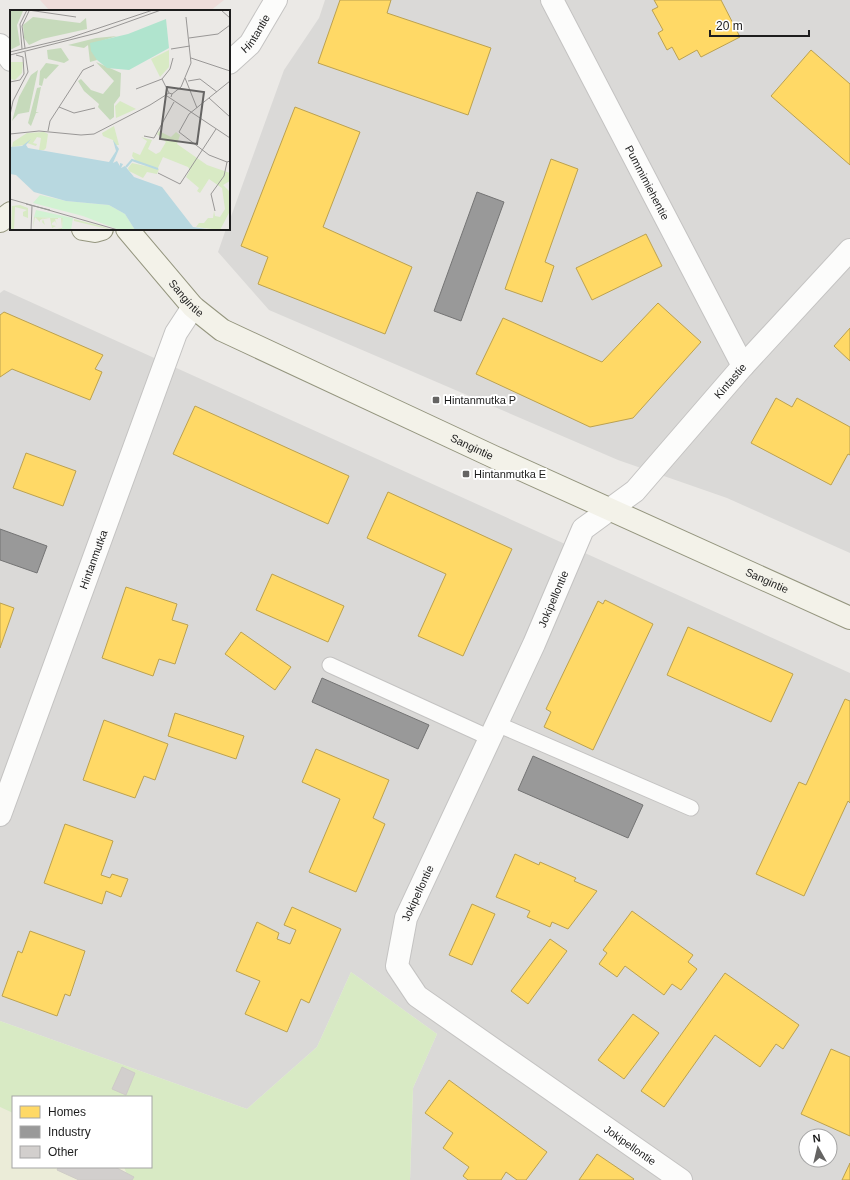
<svg xmlns="http://www.w3.org/2000/svg" width="850" height="1180" font-family="Helvetica,sans-serif">
<rect width="100%" height="100%" fill="#ebe9e6"/>
<!-- residential -->
<path fill="#dad9d7" fill-rule="evenodd" d="M 325,0 L 850,0 L 850,553 L 727,498 L 618,460 L 269,310 L 218,252 L 226,229 L 229,229 L 229,222 L 284,70 L 319,18 Z
M 4,290 L 850,673 L 850,1180 L 410,1180 L 413,1088 L 437,1034 L 351,972 L 317,1047 L 247,1109 L 0,1021 L 0,293 ZM 806,1136 L 830,1136 L 830,1160 L 806,1160 Z"/>
<!-- commercial -->
<path fill="#eedcda" d="M 40,0 L 224,0 L 210,11 L 50,11 Z"/>
<!-- farmland -->
<path fill="#ebecd8" d="M 0,1107 L 13,1113 L 13,1167 L 124,1167 L 129,1180 L 0,1180 Z"/>
<!-- grass -->
<path fill="#d8eac4" d="M 351,972 L 437,1034 L 413,1088 L 410,1180 L 129,1180 L 124,1167 L 151,1167 L 151,1097 L 13,1097 L 13,1113 L 0,1107 L 0,1021 L 247,1109 L 317,1047 Z"/>
<!-- homes -->
<path fill="#ffd966" stroke="#bba150" d="M 340,0 L 391,0 L 387,13 L 491,48 L 468,115 L 318,63 Z
M 654,0 L 721,0 L 740,37 L 701,57 L 697,50 L 679,60 L 672,47 L 667,50 L 658,33 L 663,30 L 652,10 L 658,7 Z
M 811,50 L 850,84 L 850,165 L 771,96 Z
M 295,107 L 360,132 L 323,227 L 412,267 L 385,334 L 258,284 L 268,257 L 241,246 Z
M 551,159 L 578,169 L 545,262 L 554,266 L 542,302 L 505,289 Z
M 646,234 L 662,266 L 592,300 L 576,268 Z
M 658,303 L 701,342 L 633,418 L 590,427 L 476,374 L 503,318 L 602,362 Z
M 4,312 L 103,355 L 95,369 L 102,372 L 90,400 L 12,369 L 0,377 L 0,315 Z
M 850,328 L 850,361 L 834,346 Z
M 776,398 L 792,407 L 797,398 L 850,427 L 850,455 L 848,454 L 831,485 L 751,443 Z
M 195,406 L 349,476 L 328,524 L 173,454 Z
M 26,453 L 76,471 L 63,506 L 13,488 Z
M 388,492 L 512,549 L 463,656 L 418,636 L 446,574 L 367,538 Z
M 272,574 L 344,606 L 328,642 L 256,610 Z
M 126,587 L 177,604 L 172,620 L 188,625 L 175,664 L 159,659 L 153,676 L 102,658 Z
M 605,600 L 653,624 L 593,750 L 544,727 L 551,712 L 546,709 L 598,601 L 603,604 Z
M 0,603 L 14,608 L 0,648 Z
M 688,627 L 793,674 L 771,722 L 667,675 Z
M 241,632 L 291,667 L 275,690 L 225,654 Z
M 845,699 L 850,701 L 850,803 L 848,801 L 804,896 L 756,874 L 799,782 L 806,785 Z
M 175,713 L 244,736 L 236,759 L 168,736 Z
M 104,720 L 168,744 L 155,780 L 144,776 L 135,798 L 83,780 Z
M 316,749 L 389,780 L 373,818 L 385,824 L 356,892 L 309,872 L 340,799 L 302,782 Z
M 65,824 L 113,841 L 101,875 L 110,878 L 112,874 L 128,879 L 121,897 L 106,891 L 102,904 L 44,883 Z
M 515,854 L 539,865 L 540,862 L 576,878 L 574,881 L 597,891 L 568,929 L 552,922 L 550,927 L 527,917 L 530,911 L 496,897 Z
M 472,904 L 495,914 L 472,965 L 449,955 Z
M 292,907 L 341,929 L 309,1003 L 301,999 L 287,1032 L 245,1014 L 260,981 L 236,971 L 257,922 L 279,933 L 277,939 L 290,944 L 296,930 L 284,925 Z
M 632,911 L 693,955 L 688,962 L 697,969 L 681,990 L 672,984 L 664,995 L 625,966 L 617,977 L 599,964 L 607,953 L 603,950 Z
M 30,931 L 85,951 L 70,996 L 65,994 L 57,1016 L 2,996 L 18,951 L 22,953 Z
M 550,939 L 567,951 L 528,1004 L 511,991 Z
M 725,973 L 799,1025 L 783,1049 L 776,1044 L 760,1067 L 715,1035 L 664,1107 L 641,1091 Z
M 633,1014 L 659,1033 L 624,1079 L 598,1060 Z
M 831,1049 L 850,1057 L 850,1136 L 801,1114 Z
M 449,1080 L 547,1152 L 526,1180 L 517,1180 L 506,1172 L 501,1180 L 468,1180 L 463,1176 L 469,1167 L 443,1148 L 453,1133 L 425,1113 Z
M 597,1154 L 634,1179 L 633,1180 L 579,1180 Z
M 850,1163 L 850,1180 L 842,1180 Z"/>
<!-- industry -->
<path fill="#999" stroke="#747474" d="M 477,192 L 504,202 L 461,321 L 434,311 Z
M 0,529 L 47,546 L 37,573 L 0,560 Z
M 322,678 L 429,725 L 418,749 L 312,702 Z
M 533,756 L 643,805 L 628,838 L 518,790 Z"/>
<!-- building -->
<path fill="#d2cfcd" stroke="#cecbc7" d="M 122,1067 L 135,1073 L 126,1095 L 112,1089 Z
M 55,1167 L 115,1167 L 134,1177 L 132,1180 L 79,1180 L 57,1170 L 58,1168 Z"/>
<g fill="none" stroke-linecap="round" stroke-linejoin="round">
<defs>
<path id="lane" d="M 330,665 L 490,738
M 497,724 L 691,808"/>
<g id="street">
<path id="s1" d="M 552,0 L 743,366"/>
<path d="M 0,45 L 11,60"/>
<path id="s2" d="M 229,63 L 250,44 L 276,0"/>
<path id="s3" d="M 0,815 L 176,333 L 193,307"/>
<path id="s4" d="M 681,1180 L 417,996 L 397,966 L 406,918 L 534,644 L 583,529 L 635,491 L 743,366 L 850,250"/>
</g>
<g id="secondary">
<path d="M 0,221 L 11,213"/>
<path d="M 83,229 L 95,231 L 102,229"/>
<path id="s5" d="M 127,229 L 193,307 L 222,330 L 494,457 L 850,618"/>
</g>
</defs>
<!-- lane casing -->
<use href="#lane" stroke="#c4c3c2" stroke-width="17"/>
<!-- street casing -->
<use href="#street" stroke="#c4c3c2" stroke-width="24"/>
<!-- secondary casing -->
<use href="#secondary" stroke="#94957e" stroke-width="24"/>
<!-- lane -->
<use href="#lane" stroke="#fcfcfb" stroke-width="15"/>
<!-- street -->
<use href="#street" stroke="#fcfcfb" stroke-width="22"/>
<!-- secondary -->
<use href="#secondary" stroke="#f3f2e9" stroke-width="22"/>
</g>
<!-- markers -->
<g fill="#656463" stroke="#fff" stroke-width="1.5">
<rect x="432" y="396" width="8" height="8" rx="2"/>
<rect x="462" y="470" width="8" height="8" rx="2"/>
</g>
<g text-anchor="middle" dominant-baseline="central" stroke-width="4" stroke-linejoin="round" paint-order="stroke">
<!-- street labels -->
<g font-size="11" fill="#1d1d1d" stroke="#fff">
<text stroke="none"><textPath href="#s2" startOffset="40">Hintantie</textPath></text>
<text stroke="none"><textPath href="#s1" startOffset="206">Pummimiehentie</textPath></text>
<text stroke="none"><textPath href="#s5" startOffset="91">Sangintie</textPath></text>
<text stroke="none"><textPath href="#s4" startOffset="1044">Kintastie</textPath></text>
<text stroke="none"><textPath href="#s5" startOffset="415">Sangintie</textPath></text>
<text stroke="none"><textPath href="#s3" startOffset="272">Hintanmutka</textPath></text>
<text stroke="none"><textPath href="#s5" startOffset="739">Sangintie</textPath></text>
<text stroke="none"><textPath href="#s4" startOffset="758">Jokipellontie</textPath></text>
<text stroke="none"><textPath href="#s4" startOffset="434">Jokipellontie</textPath></text>
<text transform="translate(630 1145) rotate(35)">Jokipellontie</text>
</g>
<!-- poi labels -->
<g font-size="11" fill="#1d1d1d" stroke="#fff" text-anchor="start">
<text x="444" y="400">Hintanmutka P</text>
<text x="474" y="474">Hintanmutka E</text>
</g>
</g>
<!-- overview -->
<g transform="translate(10 10)">
<rect width="220" height="220" fill="#ebe9e6"/>
<path d="M 159,40 L 159,57 L 150,67 L 141,49 ZM 0,52 L 13,52 L 12,63 L 5,70 L 0,69 ZM 110,91 L 126,99 L 106,108 L 105,96 ZM 104,116 L 109,135 L 105,135 L 103,130 L 93,126 L 92,123 ZM 149,121 L 161,127 L 166,122 L 170,125 L 167,134 L 197,155 L 220,163 L 220,171 L 213,175 L 220,182 L 220,201 L 210,220 L 186,217 L 189,213 L 194,213 L 198,208 L 203,208 L 204,201 L 205,206 L 210,207 L 215,199 L 212,178 L 199,169 L 190,183 L 187,181 L 189,178 L 176,167 L 180,160 L 178,157 L 153,147 L 148,158 L 127,153 L 122,146 L 123,142 L 130,145 L 137,131 L 131,127 L 142,130 L 138,139 L 146,144 L 150,142 L 156,132 L 147,124 ZM 34,122 L 38,124 L 36,138 L 34,140 L 29,140 L 31,128 L 27,127 L 23,133 L 27,134 L 26,136 L 17,133 L 22,129 L 14,135 L 2,137 L 3,132 L 17,123 ZM 122,153 L 149,159 L 147,164 L 137,162 L 133,168 L 119,161 L 118,158 ZM 10,195 L 18,198 L 18,208 L 13,206 L 13,202 L 17,200 L 5,197 L 4,220 L 1,220 L 2,196 ZM 24,207 L 53,208 L 52,220 L 47,219 L 52,218 L 51,208 L 48,208 L 48,213 L 48,209 L 45,209 L 47,215 L 45,211 L 42,213 L 42,215 L 46,216 L 42,218 L 40,208 L 33,209 L 35,215 L 32,212 L 33,209 L 34,208 L 30,210 L 30,212 L 25,207 L 23,218 ZM 64,209 L 91,216 L 102,220 L 64,211 Z" fill="#d8eac4"/>
<path d="M 0,0 L 13,1 L 7,15 L 10,35 L 0,40 ZM 23,7 L 70,13 L 76,8 L 77,19 L 32,29 L 19,35 L 14,28 L 13,15 ZM 107,26 L 85,33 L 87,50 L 80,52 L 78,35 L 74,38 L 58,35 L 86,28 ZM 51,38 L 59,50 L 54,53 L 38,49 L 37,40 ZM 86,52 L 111,63 L 110,86 L 104,94 L 104,107 L 100,110 L 88,97 L 89,94 L 74,81 L 68,71 L 71,69 L 81,80 L 93,84 L 104,71 ZM 36,53 L 49,55 L 36,69 L 34,68 L 32,76 L 29,75 L 30,61 ZM 28,60 L 19,102 L 8,104 L 2,111 L 9,87 L 21,65 ZM 31,77 L 26,102 L 29,102 L 26,103 L 21,116 L 18,113 L 27,78 Z" fill="#c6dabb"/>
<path d="M 30,185 L 56,191 L 99,195 L 115,204 L 125,220 L 109,220 L 73,206 L 23,193 ZM 26,200 L 63,208 L 61,220 L 52,220 L 53,208 L 24,207 Z" fill="#d2f2d3"/>
<path d="M 156,9 L 159,38 L 119,60 L 97,58 L 87,50 L 81,41 L 80,33 L 118,24 Z" fill="#b0e4ce"/>
<path d="M 21,129 L 16,135 L 18,138 L 99,152 L 106,141 L 103,130 L 109,139 L 103,153 L 107,151 L 110,156 L 110,153 L 113,154 L 111,158 L 115,156 L 124,167 L 152,177 L 183,217 L 203,220 L 125,220 L 115,204 L 99,195 L 56,191 L 24,182 L 6,165 L 0,164 L 0,137 L 12,136 Z" fill="#b8d8e0"/>
<path fill="none" stroke="#b8d8e0" stroke-width="2" d="M 116,157 L 122,150 L 148,159"/>
<path fill="none" stroke="#999796" stroke-width="1" d="M 18,0 L 66,7M 211,0 L 220,8M 179,28 L 208,24 L 220,15M 15,38 L 12,16 L 19,1M 12,39 L 10,14 L 17,0M 161,39 L 180,36M 0,42 L 59,28 L 143,0M 0,45 L 87,23 L 151,0M 181,48 L 220,61M 175,68 L 187,98M 152,69 L 160,59 L 163,48M 178,71 L 190,69 L 207,82M 220,71 L 179,104 L 169,122 L 199,145 L 217,152 L 220,151M 0,72 L 10,70 L 14,64 L 13,47 L 6,45M 126,79 L 152,69 L 159,83M 162,84 L 171,77 L 181,53 L 176,7M 157,86 L 220,128M 199,88 L 220,107M 49,97 L 64,103 L 85,98M 0,105 L 3,91 L 18,62 L 15,42M 38,121 L 40,111 L 73,60 L 84,55M 0,124 L 29,121 L 71,125 L 84,124 L 140,95 L 159,83 L 162,84 L 161,87M 134,126 L 144,128 L 164,92M 148,163 L 170,174 L 206,119M 0,189 L 108,220M 16,194 L 40,200M 205,201 L 201,184 L 214,166 L 217,152M 21,220 L 22,196"/>
<path fill="#656463" fill-opacity="0.15" stroke="#656463" stroke-width="2" d="M 157,77 L 194,82 L 187,134 L 150,129 Z"/>
<rect width="220" height="220" fill="none" stroke="#1d1d1d" stroke-width="2"/>
</g>
<!-- legend -->
<rect x="12" y="1096" width="140" height="72" fill="#ffffff" stroke="#a5a5a5"/>
<rect x="20" y="1106" width="20" height="12" fill="#ffd966" stroke="#a5a5a5"/>
<text x="48" y="1116" font-size="12" fill="#1d1d1d">Homes</text>
<rect x="20" y="1126" width="20" height="12" fill="#999999" stroke="#a5a5a5"/>
<text x="48" y="1136" font-size="12" fill="#1d1d1d">Industry</text>
<rect x="20" y="1146" width="20" height="12" fill="#d2cfcd" stroke="#a5a5a5"/>
<text x="48" y="1156" font-size="12" fill="#1d1d1d">Other</text>
<!-- north arrow -->
<g transform="translate(818 1148) rotate(352)"><circle r="19" fill="#ffffff" stroke="#a5a5a5"/>
<path d="M0-3L7 15L0 10L-7 15Z" fill="#656463"/>
<text y="-6" font-size="11" font-weight="bold" text-anchor="middle" fill="#1d1d1d">N</text>
</g>
<!-- scale -->
<path d="M710 30v6h99v-6" fill="none" stroke="#1d1d1d" stroke-width="2"/>
<text x="716" y="30" font-size="12" fill="#1d1d1d" stroke="#ffffff" stroke-width="3" paint-order="stroke">20 m</text>
</svg>
